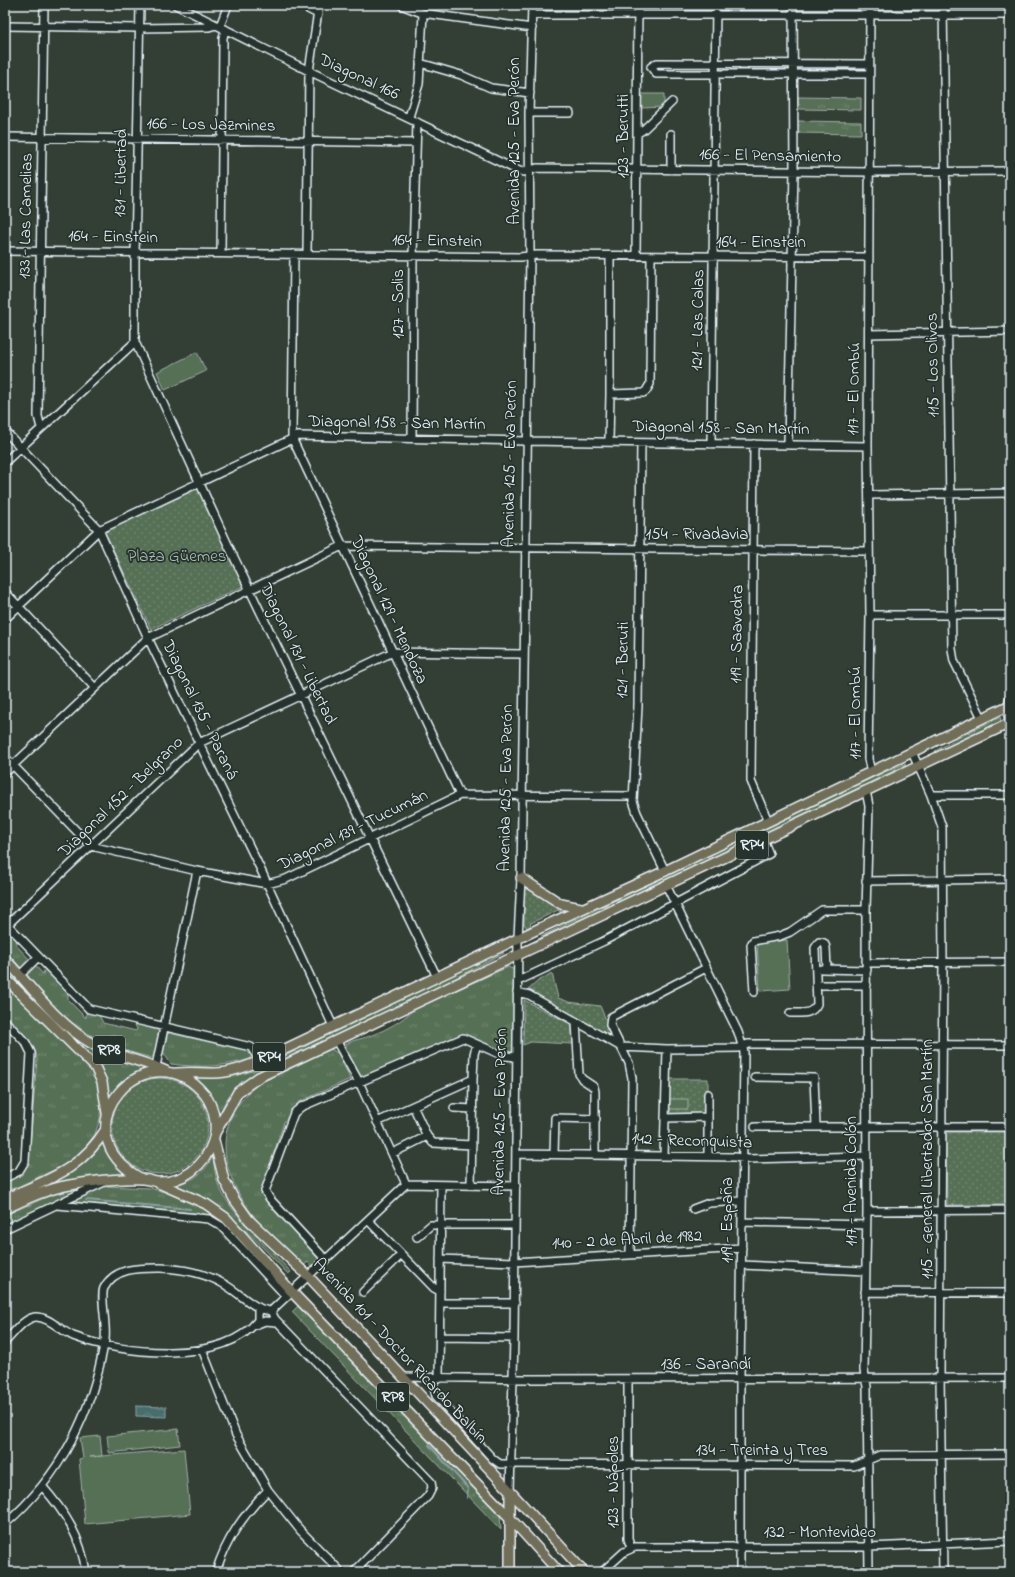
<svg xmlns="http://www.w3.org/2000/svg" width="1015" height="1577" font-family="'Indie Flower',sans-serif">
<defs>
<pattern id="grass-tufts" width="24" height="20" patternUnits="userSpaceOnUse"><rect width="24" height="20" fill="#577055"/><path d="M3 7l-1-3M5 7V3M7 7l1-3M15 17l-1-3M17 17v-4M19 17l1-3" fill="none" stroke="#6f856e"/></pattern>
<pattern id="park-dots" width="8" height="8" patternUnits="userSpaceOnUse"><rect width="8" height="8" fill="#577055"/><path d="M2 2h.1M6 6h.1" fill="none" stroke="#6f856e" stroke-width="1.8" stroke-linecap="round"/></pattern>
<pattern id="water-waves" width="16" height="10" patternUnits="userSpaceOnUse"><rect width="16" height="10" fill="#496d6d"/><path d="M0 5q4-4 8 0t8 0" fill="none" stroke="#638283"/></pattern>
</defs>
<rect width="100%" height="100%" fill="#333e35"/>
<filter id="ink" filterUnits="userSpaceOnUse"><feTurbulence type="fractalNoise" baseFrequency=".025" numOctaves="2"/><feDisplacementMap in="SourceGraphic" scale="8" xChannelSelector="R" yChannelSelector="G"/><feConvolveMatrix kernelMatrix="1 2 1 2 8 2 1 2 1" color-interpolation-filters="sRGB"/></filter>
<g filter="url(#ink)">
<!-- grass -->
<path fill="url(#grass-tufts)" stroke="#a0b0a6" d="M 798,97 L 861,98 L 861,110 L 798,109 Z
M 797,121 L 861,122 L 861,134 L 797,133 Z
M 999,718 L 1001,718 L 1000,722 L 935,753 L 935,751 L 963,735 Z
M 904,764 L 906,765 L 572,925 L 541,936 L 878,775 Z
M 5,933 C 10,932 15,934 17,939 L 16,945 L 43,974 L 45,968 L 68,993 L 68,1000 L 86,1018 L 86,1011 L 99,1015 L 103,1023 L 136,1031 L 137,1029 L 134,1023 L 157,1030 L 160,1032 L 155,1055 L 151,1058 L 145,1056 C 134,1053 121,1050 110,1045 C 66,1027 36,987 5,953 Z
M 500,952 L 504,953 L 237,1089 L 226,1100 L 219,1115 C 214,1098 208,1085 190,1077 C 213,1079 234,1077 256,1070 Z
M 5,967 L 55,1018 L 74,1034 L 150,1069 C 132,1074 118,1085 108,1100 L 105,1078 L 101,1067 L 84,1048 L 5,971 Z
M 508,967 L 515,970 L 513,1052 C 493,1055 478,1033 459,1037 L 375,1074 L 362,1077 C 353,1071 344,1055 346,1044 C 355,1039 363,1039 372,1035 C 388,1029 402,1021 414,1009 Z
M 5,982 L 96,1073 L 101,1099 L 100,1119 L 95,1134 L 87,1146 L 75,1160 L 15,1188 L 5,1190 L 5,1182 L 19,1175 L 29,1158 L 37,1059 C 35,1040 17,1028 5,1015 Z
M 169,1033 L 249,1051 L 252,1055 L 250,1059 C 223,1067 199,1068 171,1064 L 163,1052 L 166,1035 Z
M 331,1049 L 339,1054 L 350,1079 L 299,1102 L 284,1122 L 262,1189 L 271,1205 L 320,1260 L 312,1267 L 308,1262 L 303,1266 C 288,1251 271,1237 258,1221 C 221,1177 208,1125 257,1085 C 263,1081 272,1078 279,1074 C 296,1066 313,1057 331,1049 Z
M 103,1141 L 114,1163 L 127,1176 L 81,1178 L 55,1184 L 5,1206 L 5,1202 L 52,1181 Z
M 213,1156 C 214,1166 215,1175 218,1184 C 230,1214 269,1248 291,1272 L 288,1274 C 250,1234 225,1204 172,1185 C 192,1182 204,1174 213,1156 Z
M 106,1186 L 150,1188 L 175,1195 L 198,1204 L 225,1221 L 281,1284 L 214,1217 L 204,1214 L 72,1202 Z
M 85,1187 L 5,1225 L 5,1215 L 54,1194 Z
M 299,1305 L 500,1515 L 501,1530 L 292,1312 Z"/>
<!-- park -->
<path fill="url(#park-dots)" stroke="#a0b0a6" d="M 203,483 L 250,583 L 151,629 L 104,530 Z
M 526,886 L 562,908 L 562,910 L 560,912 L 558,910 L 531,923 L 530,926 L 527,928 L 524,924 L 524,888 Z
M 552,973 L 558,998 L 569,1002 L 600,1006 L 615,1041 L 527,991 L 538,981 Z
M 524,1000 L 572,1025 L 573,1044 L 531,1042 L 523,1045 Z
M112 1126a48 48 0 1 1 96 0a48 48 0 1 1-96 0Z
M 666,1079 L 708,1079 L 708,1117 L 666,1118 Z
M 946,1132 L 1010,1132 L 1010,1205 L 947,1205 Z"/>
<!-- pitch -->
<path fill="#577055" stroke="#a0b0a6" d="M 640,94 L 664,94 L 664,107 L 640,108 Z
M 197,352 L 206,371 L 165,390 L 157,372 Z
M 787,940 L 790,989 L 760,991 L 757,943 Z
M 669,1099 L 688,1099 L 688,1109 L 669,1109 Z
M 178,1429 L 180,1445 L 109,1453 L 107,1436 Z
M 100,1436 L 102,1456 L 90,1457 L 184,1449 L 190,1514 L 85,1524 L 79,1459 L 83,1458 L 80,1438 Z"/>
<!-- water -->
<path fill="url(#water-waves)" stroke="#89a2a5" d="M 136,1406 L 166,1407 L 166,1417 L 136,1416 Z"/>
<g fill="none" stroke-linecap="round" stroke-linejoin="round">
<!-- stream -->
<path stroke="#89a2a5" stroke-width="2" d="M 86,1200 L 190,1209
M 429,1445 L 466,1486 L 468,1489 L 467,1498"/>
<defs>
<path id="minor" d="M 140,5 L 135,253 L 135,342 L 229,547 L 437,977
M 176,5 L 309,71 L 519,171 L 524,172 L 537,168 L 870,172 L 1010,171
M 300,5 L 318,14
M 401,5 L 422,13 L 532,28
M 870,5 L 868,446 L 870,615 L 868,759 L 871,772
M 943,5 L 952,649 L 954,661 L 982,718
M 532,15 L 1010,15
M 5,26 L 139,28 L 209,27 L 216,25
M 220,26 L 228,5
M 420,63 L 461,75 L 491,88 L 530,93
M 869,64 L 657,63 L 651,67 L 656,74 L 869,74
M 529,113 L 570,113
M 409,117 L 419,84 L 423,14
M 638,133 L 644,129 L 672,102
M 5,137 L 416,143
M 671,170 L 671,134
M 5,251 L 520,257 L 537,255 L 869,257
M 221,253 L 223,38 L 225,29
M 294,254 L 292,438 L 460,795
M 307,254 L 309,71 L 319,5
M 636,256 L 638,5
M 869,334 L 1010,331
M 610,394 L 643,393 L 646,391 L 650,384 L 651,256
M 41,428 L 38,416 L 44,5
M 5,431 L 99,530 L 148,638 L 260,868 L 333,1026
M 412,438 L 413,255 L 417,122
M 609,441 L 610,394 L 610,256
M 641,443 L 638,706 L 633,801 L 637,813 L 665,871
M 711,444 L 716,5
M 754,444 L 751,781 L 768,821
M 788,444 L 794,171 L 793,5
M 5,462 L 135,342
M 869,495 L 1010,493
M 5,592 L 95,688
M 870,615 L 1010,615
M 5,619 L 99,530 L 298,436 L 526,441 L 868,446
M 1010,696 L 1007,712 L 1010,722
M 912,752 L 931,795 L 942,827 L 943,961 L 940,1378 L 943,1572
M 5,757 L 91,846 L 197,871 L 267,884 L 286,879 L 460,795 L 633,796
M 5,773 L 148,638 L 342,546 L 869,551
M 866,791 L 869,806 L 866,910 L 867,1211 L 864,1370 L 867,1387 L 869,1572
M 931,795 L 1010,795
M 866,881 L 1010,879
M 666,885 L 738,1032 L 744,1052 L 740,1378 L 740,1572
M 5,922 L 89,1009 L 251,1047 L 260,1061
M 5,927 L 199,743 L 393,652 L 523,654
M 867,963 L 1010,962
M 706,968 L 611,1017 L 610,1025 L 621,1047 L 667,1049 L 738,1048 L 748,1044 L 1010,1045
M 822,969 L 867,970
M 20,975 L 38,957
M 518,981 L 604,941 L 769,854 L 763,839
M 816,985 L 867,985
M 517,992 L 529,995 L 621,1047 L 629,1063 L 632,1078 L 630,1255
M 754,992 L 751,945 L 753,941 L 780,936 L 790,932 L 822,910 L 866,910
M 790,1013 C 801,1013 812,1015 817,1004 L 815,948 L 819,942 L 824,943 L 826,947 L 827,969
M 5,1021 L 26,1043 L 31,1053 L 25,1161 L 19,1171 L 5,1178
M 576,1022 L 579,1074 L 582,1079 L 594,1087 L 595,1092 L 595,1154
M 337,1042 L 359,1082 L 406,1184
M 156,1066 L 197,871
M 755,1077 L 814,1078 L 816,1126
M 708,1094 L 708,1156
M 413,1106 L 427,1136 L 433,1143 L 472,1145
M 454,1108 L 473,1109
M 666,1118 L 708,1117
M 377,1122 L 473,1079 L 474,1054 L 477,1044
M 755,1127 L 1010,1127
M 393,1153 L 427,1136
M 517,1154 L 735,1157 L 746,1159 L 867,1156
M 554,1154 L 555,1118 L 596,1119
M 664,1156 L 667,1049
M 471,1185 L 473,1079
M 57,1205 L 209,1219 L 221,1226 L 286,1296
M 693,1209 L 709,1203 L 742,1201
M 867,1211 L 1010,1210
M 368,1220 L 434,1288 L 440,1291
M 742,1222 L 866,1225
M 5,1229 L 104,1182
M 417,1237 L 431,1225 L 515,1225
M 440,1259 L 514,1262 L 742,1248
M 326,1260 L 270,1199 L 265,1191 L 294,1113 L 301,1107 L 463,1038 L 504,1056 L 517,1057
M 742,1265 L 865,1271
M 363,1292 L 401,1255
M 865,1292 L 1010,1293
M 441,1303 L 515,1303
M 271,1311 L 406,1184 L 516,1186
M 255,1325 L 265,1321 L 277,1322
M 441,1337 L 514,1338
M 5,1342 C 13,1334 23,1319 35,1317 C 48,1316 61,1331 73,1336 C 120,1354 223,1366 258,1320 L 258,1307
M 202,1349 L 236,1435 L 268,1490
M 402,1377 L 525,1379 L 1010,1378
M 432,1379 L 436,1396 L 493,1459 L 500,1464 L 854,1466 L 880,1455 L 1010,1454
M 439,1379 L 441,1185
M 628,1379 L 628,1539 L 631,1548
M 42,1486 C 65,1512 81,1537 86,1572
M 510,1491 L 514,1338 L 518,938 L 521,878 L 530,256 L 529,113 L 532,5
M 5,1524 C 61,1476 93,1411 105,1339 C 107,1325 100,1296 104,1288 C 115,1267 140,1268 161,1268 C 182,1269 203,1272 222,1283 C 238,1291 253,1310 271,1311 L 275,1319 L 431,1482 L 432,1488 L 428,1496 L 354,1572
M 216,1572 C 226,1539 244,1514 268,1490 L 300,1530 L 341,1572
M 602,1572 L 624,1552 L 635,1547 L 869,1547 L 1010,1541"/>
<path id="major" d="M 521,878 L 561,904 L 581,908
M 5,959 C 32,987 56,1023 91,1043 C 114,1056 141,1060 166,1071
M 5,978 L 95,1067 L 102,1082 L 107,1113
M 176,1073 C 189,1072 201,1073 214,1073 C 230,1073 245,1067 260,1061 L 538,929 L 665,871 L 1010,705
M 215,1133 L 238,1092 L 259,1077 L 1010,723
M 214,1140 L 224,1180 L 234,1199 L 249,1220 L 308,1276 L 510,1491 L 584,1572
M 156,1182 L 206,1204 L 226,1218 L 291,1291 L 510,1518 L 559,1572
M 5,1199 C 48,1179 80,1171 106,1129
M 5,1209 C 26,1199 46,1189 70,1185 C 93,1181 119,1178 142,1179 C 147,1179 152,1181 157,1182 C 183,1183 205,1166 213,1141 C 218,1127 214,1107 205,1095 C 148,1025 53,1131 142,1179
M 510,1572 L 510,1491"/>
</defs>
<!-- minor casing -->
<use href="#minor" stroke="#e8f1f8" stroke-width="10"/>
<!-- major casing -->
<use href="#major" stroke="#e8f1f8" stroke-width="12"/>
<!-- minor -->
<use href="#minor" stroke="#26332d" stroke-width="7"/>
<!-- major -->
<use href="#major" stroke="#716e59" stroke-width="9"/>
</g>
</g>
<g text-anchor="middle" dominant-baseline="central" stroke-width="3.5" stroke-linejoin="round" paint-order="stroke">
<!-- shield labels -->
<g fill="#26332d" stroke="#aeb8bb" stroke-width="1">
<rect x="736" y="831" width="32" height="28" rx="3"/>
<rect x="93" y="1036" width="32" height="28" rx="3"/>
<rect x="253" y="1043" width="32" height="28" rx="3"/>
<rect x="377" y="1383" width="32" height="28" rx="3"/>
</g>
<g font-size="16" font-weight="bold" fill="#e8f1f8">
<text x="752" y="845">RP4</text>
<text x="109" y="1050">RP8</text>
<text x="269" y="1057">RP4</text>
<text x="393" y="1397">RP8</text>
</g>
<!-- street labels -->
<g font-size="17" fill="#e8f1f8" stroke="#26332d">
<text transform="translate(359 77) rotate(25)">Diagonal 166</text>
<text transform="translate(211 125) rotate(1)">166 - Los Jazmines</text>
<text transform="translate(623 136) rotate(-90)">123 - Berutti</text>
<text transform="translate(514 141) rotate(-90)">Avenida 125 - Eva Perón</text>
<text transform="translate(770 156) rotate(1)">166 - El Pensamiento</text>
<text transform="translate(121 173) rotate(-89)">131 - Libertad</text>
<text transform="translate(26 216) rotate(-89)">133 - Las Camelias</text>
<text transform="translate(113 237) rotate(1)">164 - Einstein</text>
<text transform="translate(437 241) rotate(1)">164 - Einstein</text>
<text x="761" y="242">164 - Einstein</text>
<text transform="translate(398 304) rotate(-90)">127 - Solis</text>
<text transform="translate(698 320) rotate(-89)">121 - Las Calas</text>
<text transform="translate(933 365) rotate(-91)">115 - Los Olivos</text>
<text transform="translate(854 389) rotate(-89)">117 - El Ombú</text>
<text transform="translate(397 423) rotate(1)">Diagonal 158 - San Martín</text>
<text transform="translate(721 428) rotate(1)">Diagonal 158 - San Martín</text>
<text transform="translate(510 464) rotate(-89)">Avenida 125 - Eva Perón</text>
<text x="697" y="534">154 - Rivadavia</text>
<text transform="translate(389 610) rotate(65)">Diagonal 129 - Mendoza</text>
<text transform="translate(737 634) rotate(-89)">119 - Saavedra</text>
<text transform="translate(298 654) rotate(64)">Diagonal 131 - Libertad</text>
<text transform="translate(623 660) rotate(-89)">121 - Beruti</text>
<text transform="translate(200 710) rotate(64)">Diagonal 135 - Paraná</text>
<text transform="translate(855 713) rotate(-90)">117 - El Ombú</text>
<text transform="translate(506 788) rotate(-89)">Avenida 125 - Eva Perón</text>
<text transform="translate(121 797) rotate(-44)">Diagonal 152 - Belgrano</text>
<text transform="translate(353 830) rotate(-26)">Diagonal 139 - Tucumán</text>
<text transform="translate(500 1112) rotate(-89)">Avenida 125 - Eva Perón</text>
<text transform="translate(692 1141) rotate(2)">142 - Reconquista</text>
<text transform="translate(927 1159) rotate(-90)">115 - General Libertador San Martín</text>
<text transform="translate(851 1181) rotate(-90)">117 - Avenida Colón</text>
<text transform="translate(727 1220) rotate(-90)">119 - España</text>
<text transform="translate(627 1240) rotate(-3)">140 - 2 de Abril de 1982</text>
<text transform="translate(400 1351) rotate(47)">Avenida 101 - Doctor Ricardo Balbín</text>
<text x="706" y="1364">136 - Sarandí</text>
<text x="762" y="1450">134 - Treinta y Tres</text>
<text transform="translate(613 1482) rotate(-90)">123 - Nápoles</text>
<text x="820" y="1532">132 - Montevideo</text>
</g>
<!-- park labels -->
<g font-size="17" fill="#aebdb7" stroke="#26332d">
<text x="177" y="556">Plaza Güemes</text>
</g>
</g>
<!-- margin -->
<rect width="1015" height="1577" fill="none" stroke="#26332d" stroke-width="20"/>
<rect x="10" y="10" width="995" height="1557" fill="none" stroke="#e8f1f8" stroke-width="1.5" filter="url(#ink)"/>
</svg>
